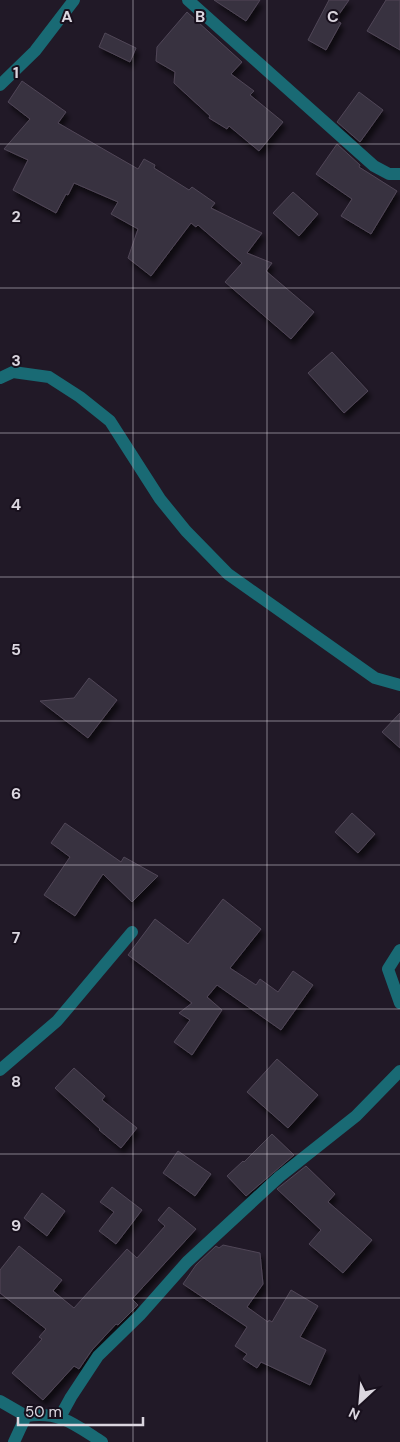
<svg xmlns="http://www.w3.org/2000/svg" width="400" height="1442" font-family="'DM Sans',sans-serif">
<defs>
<filter id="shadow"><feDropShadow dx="3" dy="5.5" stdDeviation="2.5" flood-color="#0009"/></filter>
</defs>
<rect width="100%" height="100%" fill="#211927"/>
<!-- building -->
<path fill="#393140" stroke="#504757" filter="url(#shadow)" d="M 214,0 L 260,0 L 246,21 Z
M 329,0 L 349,0 L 335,20 L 341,23 L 326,50 L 308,40 Z
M 386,0 L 400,0 L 400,50 L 367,31 Z
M 187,12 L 242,62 L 231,74 L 254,91 L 250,95 L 283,122 L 259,151 L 229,126 L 227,129 L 209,118 L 210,116 L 174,83 L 175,72 L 156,61 L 157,47 Z
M 105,33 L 136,48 L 130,62 L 99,47 Z
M 22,81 L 66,112 L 58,123 L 138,169 L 144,159 L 155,165 L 154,168 L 189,190 L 192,187 L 215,203 L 211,208 L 262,233 L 247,253 L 272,263 L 266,271 L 314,312 L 291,339 L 225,282 L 242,263 L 198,225 L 196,227 L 191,223 L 151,276 L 128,258 L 138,229 L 111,214 L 118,202 L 74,183 L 68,195 L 66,194 L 56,213 L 13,190 L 28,160 L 4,149 L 30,119 L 8,102 Z
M 359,92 L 383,110 L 360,142 L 337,122 Z
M 337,144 L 360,165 L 359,167 L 397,191 L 371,234 L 341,216 L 352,199 L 316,174 Z
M 293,192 L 318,214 L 299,236 L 273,213 Z
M 332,352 L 368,391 L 344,413 L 308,373 Z
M 89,678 L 117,700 L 88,738 L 40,701 L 74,698 Z
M 400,713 L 400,748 L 382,732 Z
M 352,813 L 375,834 L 358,853 L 335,832 Z
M 65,823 L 121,862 L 124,857 L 158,876 L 132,902 L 103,874 L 75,916 L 44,895 L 70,857 L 51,843 Z
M 223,899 L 261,929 L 230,968 L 256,985 L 260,979 L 278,992 L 293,971 L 313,985 L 281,1030 L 217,985 L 207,997 L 222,1010 L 192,1055 L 174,1042 L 190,1020 L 179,1013 L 192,1003 L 128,955 L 155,919 L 188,944 Z
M 277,1059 L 318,1095 L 288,1128 L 247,1092 Z
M 74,1068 L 105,1096 L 102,1100 L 137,1128 L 121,1148 L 99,1130 L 100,1129 L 55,1088 Z
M 272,1134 L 294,1155 L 246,1196 L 227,1176 L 243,1161 L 244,1162 Z
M 178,1151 L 211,1174 L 195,1196 L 163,1173 Z
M 306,1166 L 335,1194 L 328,1202 L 372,1240 L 343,1273 L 309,1244 L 321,1230 L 277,1189 Z
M 112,1187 L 142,1210 L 116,1244 L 99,1231 L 114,1212 L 100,1202 Z
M 42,1193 L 65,1211 L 47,1236 L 24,1218 Z
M 169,1207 L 196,1229 L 132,1299 L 138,1305 L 118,1325 L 116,1324 L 92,1350 L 79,1369 L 74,1366 L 43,1400 L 12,1373 L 42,1339 L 39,1337 L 46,1329 L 0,1293 L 0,1270 L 19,1246 L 62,1280 L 53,1291 L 74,1308 L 127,1249 L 137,1258 L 165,1226 L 158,1220 Z
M 223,1245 L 260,1253 L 263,1284 L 247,1307 L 268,1322 L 269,1320 L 272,1322 L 291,1290 L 318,1306 L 300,1337 L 326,1350 L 310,1385 L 261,1362 L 257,1368 L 243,1359 L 247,1354 L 235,1346 L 247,1327 L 183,1284 L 196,1265 L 216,1246 L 219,1248 Z"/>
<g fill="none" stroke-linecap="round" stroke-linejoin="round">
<!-- street -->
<path stroke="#196a74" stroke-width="12" d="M 188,0 L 374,166 L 389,174 L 400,174
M 0,85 L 35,51 L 74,0
M 0,378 L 13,372 L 49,377 L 80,397 L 110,421 L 160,499 L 186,531 L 228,574 L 375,678 L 400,685
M 400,950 L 388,969 L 400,1003
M 0,1070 L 57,1021 L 132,932
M 0,1401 L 26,1416 L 14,1442
M 26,1416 C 60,1411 74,1424 102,1442
M 60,1417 L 71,1397 L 98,1356 L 140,1315 L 187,1262 L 279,1177 L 356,1116 L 400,1071"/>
</g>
<!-- grid -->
<path fill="none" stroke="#dbd6df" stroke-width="1" stroke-opacity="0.55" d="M 133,0 L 133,1442M 267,0 L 267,1442M 0,144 L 400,144M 0,288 L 400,288M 0,433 L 400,433M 0,577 L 400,577M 0,721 L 400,721M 0,865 L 400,865M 0,1009 L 400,1009M 0,1154 L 400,1154M 0,1298 L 400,1298"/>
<g font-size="16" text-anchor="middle" font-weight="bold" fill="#dbd6df" stroke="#18101d" stroke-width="4" stroke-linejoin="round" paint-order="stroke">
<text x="67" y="22">A</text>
<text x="200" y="22">B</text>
<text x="333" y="22">C</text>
<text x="16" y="78">1</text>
<text x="16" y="222">2</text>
<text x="16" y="366">3</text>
<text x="16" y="510">4</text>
<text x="16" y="655">5</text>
<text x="16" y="799">6</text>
<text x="16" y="943">7</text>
<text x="16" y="1087">8</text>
<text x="16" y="1231">9</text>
</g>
<!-- north arrow -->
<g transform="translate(360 1402) rotate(206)" stroke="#18101d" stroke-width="4" paint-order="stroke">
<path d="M0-4L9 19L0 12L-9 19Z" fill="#dbd6df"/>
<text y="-8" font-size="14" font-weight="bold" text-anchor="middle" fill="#dbd6df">N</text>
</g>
<!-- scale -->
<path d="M18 1417v8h125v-8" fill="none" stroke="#dbd6df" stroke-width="2.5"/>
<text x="25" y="1417" font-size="15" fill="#dbd6df" stroke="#18101d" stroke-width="4" paint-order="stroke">50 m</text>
</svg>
